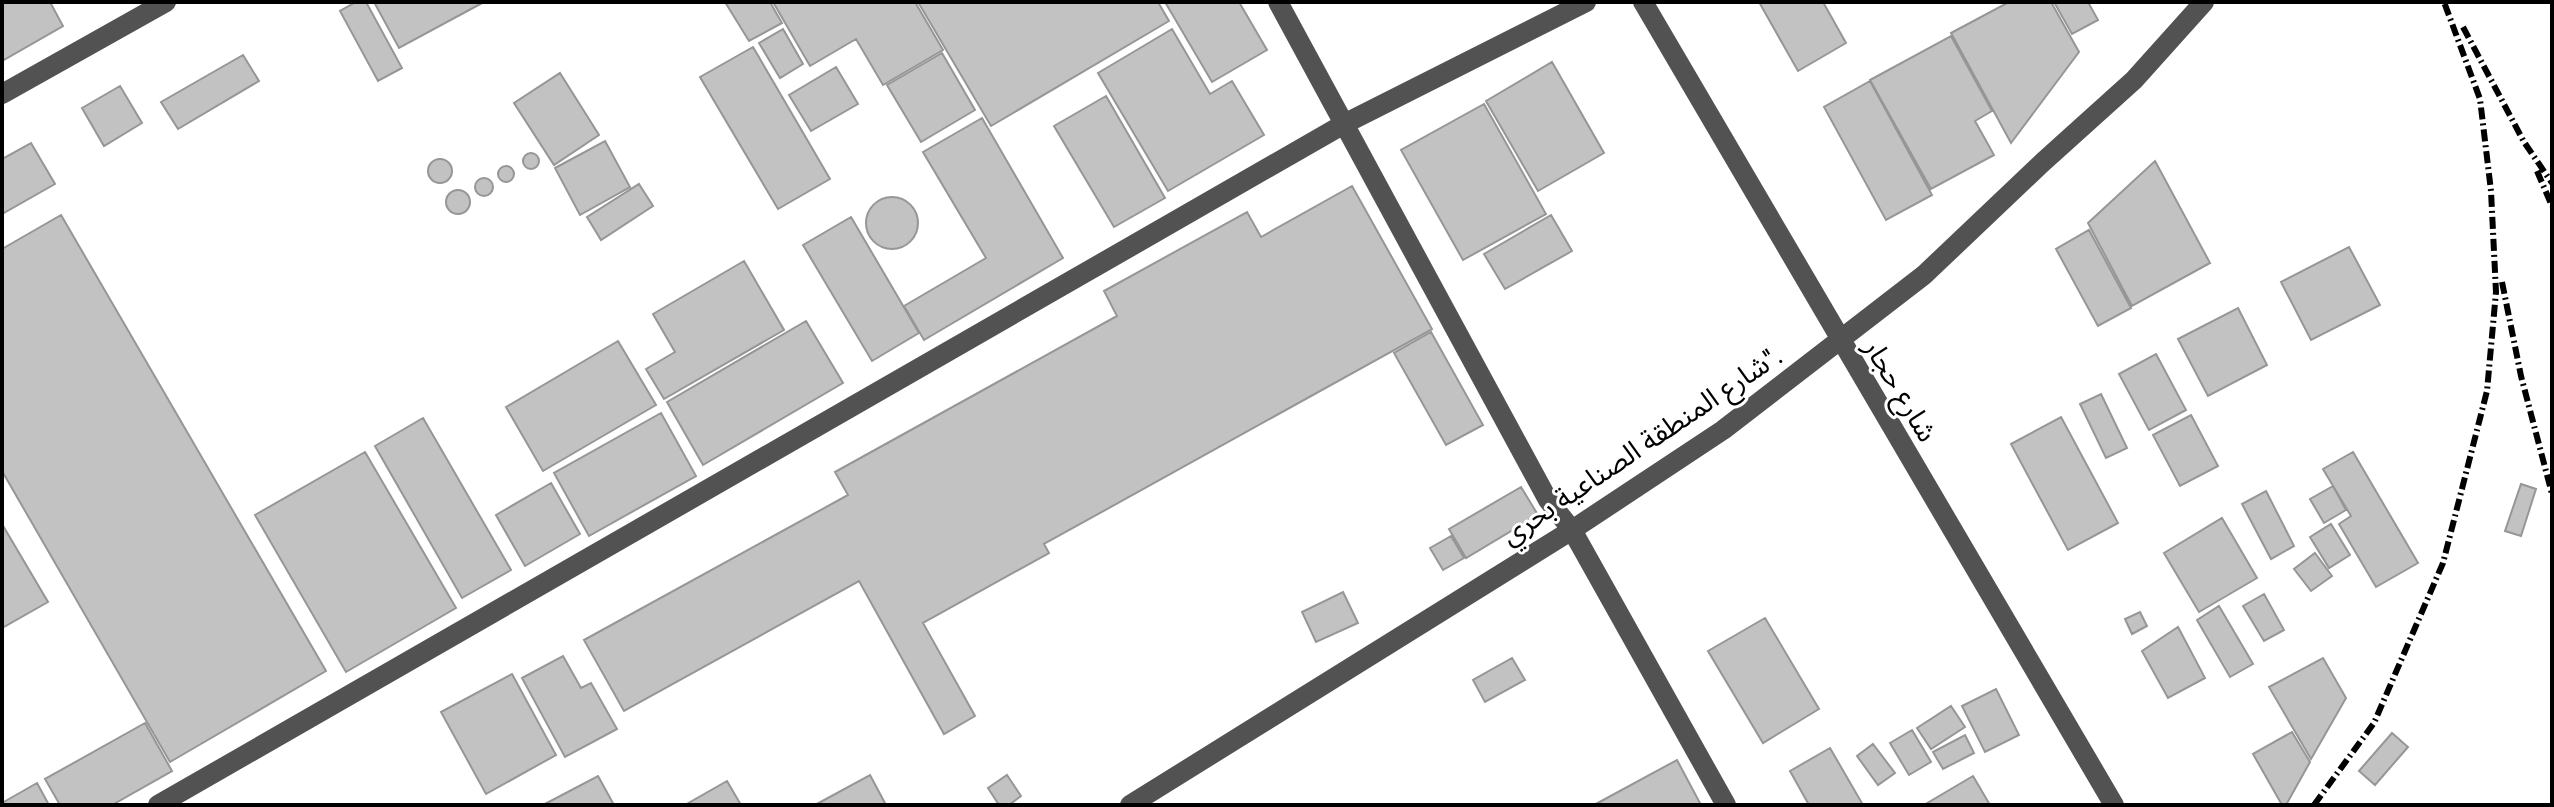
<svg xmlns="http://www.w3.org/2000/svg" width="2554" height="807" font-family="Figtree,'Noto Sans Arabic',sans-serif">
<rect width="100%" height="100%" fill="#fff"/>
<!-- building -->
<path fill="#c2c2c2" stroke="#969696" stroke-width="2" d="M 2,2 L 50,2 L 63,26 L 2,61 Z
M 356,2 L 366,2 L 402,68 L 378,81 L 340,11 Z
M 374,2 L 484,2 L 399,48 Z
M 725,2 L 770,2 L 782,23 L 749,41 Z
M 773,2 L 915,2 L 943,50 L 883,85 L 856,39 L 810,66 Z
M 918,2 L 1158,2 L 1169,21 L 991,126 Z
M 1165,2 L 1239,2 L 1267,50 L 1212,82 Z
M 1759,2 L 1823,2 L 1846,43 L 1798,71 Z
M 2009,2 L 2051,2 L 2079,52 L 2011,143 L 1951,33 Z
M 2054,2 L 2088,2 L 2098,20 L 2072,34 Z
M 783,29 L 803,64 L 780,78 L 759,43 Z
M 1172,29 L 1210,94 L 1232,81 L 1264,135 L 1168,191 L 1098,73 Z
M 1951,36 L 1992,111 L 1975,121 L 1994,155 L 1931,189 L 1870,80 Z
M 753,47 L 830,179 L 778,209 L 700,77 Z
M 942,53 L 975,110 L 921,142 L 887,85 Z
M 243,55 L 259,81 L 178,129 L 161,102 Z
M 1552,62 L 1604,153 L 1538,191 L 1486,101 Z
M 836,67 L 858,104 L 811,131 L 789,95 Z
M 560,73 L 599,135 L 554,165 L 514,103 Z
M 1870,81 L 1932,195 L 1886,220 L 1824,107 Z
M 120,86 L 142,123 L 104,146 L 82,108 Z
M 1106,96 L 1165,198 L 1114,227 L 1054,126 Z
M 1484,104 L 1546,214 L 1463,260 L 1401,150 Z
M 982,118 L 1063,258 L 924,340 L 904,306 L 986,258 L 923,152 Z
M 605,141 L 630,187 L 580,215 L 555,168 Z
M 31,143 L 55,184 L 2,214 L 2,159 Z
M523 161a8 8 0 1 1 16 0a8 8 0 1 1-16 0Z
M428 171a12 12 0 1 1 24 0a12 12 0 1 1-24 0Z
M 2155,161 L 2210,263 L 2132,306 L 2088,223 Z
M498 174a8 8 0 1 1 16 0a8 8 0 1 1-16 0Z
M475 187a9 9 0 1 1 18 0a9 9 0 1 1-18 0Z
M 639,184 L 653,206 L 601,240 L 587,217 Z
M 1352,186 L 1432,329 L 1044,544 L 1049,553 L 923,623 L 975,716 L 944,734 L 859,581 L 624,711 L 584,640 L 848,495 L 835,472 L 1117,316 L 1104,291 L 1247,212 L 1261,237 Z
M446 202a12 12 0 1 1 24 0a12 12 0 1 1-24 0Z
M866 223a26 26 0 1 1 52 0a26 26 0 1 1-52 0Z
M 61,215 L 326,671 L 170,762 L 2,471 L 2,249 Z
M 1551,215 L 1572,251 L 1505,289 L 1484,254 Z
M 851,217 L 919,333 L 872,361 L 803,245 Z
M 2089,230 L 2131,308 L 2098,326 L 2056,249 Z
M 2349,247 L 2380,305 L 2311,340 L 2281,282 Z
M 744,261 L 784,330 L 664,399 L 646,369 L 675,352 L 653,314 Z
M 2238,308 L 2267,365 L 2208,396 L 2178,339 Z
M 806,321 L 843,383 L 703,465 L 667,402 Z
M 1431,332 L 1483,425 L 1446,445 L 1394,353 Z
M 618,341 L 656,405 L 543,471 L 506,407 Z
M 2156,354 L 2186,410 L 2149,430 L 2119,374 Z
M 2101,394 L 2127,448 L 2106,458 L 2080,404 Z
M 661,413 L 696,476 L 589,536 L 554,473 Z
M 2191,415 L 2218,466 L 2180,486 L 2153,435 Z
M 2061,417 L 2118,523 L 2068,550 L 2011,444 Z
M 423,418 L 511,570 L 462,598 L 375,446 Z
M 365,452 L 456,608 L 346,672 L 255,515 Z
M 2353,452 L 2418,563 L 2376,587 L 2339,524 L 2351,516 L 2323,469 Z
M 551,483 L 580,534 L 525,566 L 496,515 Z
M 2521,484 L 2536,489 L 2521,536 L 2505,531 Z
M 2333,486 L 2346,510 L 2324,523 L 2310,499 Z
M 1521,487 L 1538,515 L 1466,558 L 1449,529 Z
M 2266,491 L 2294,546 L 2271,559 L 2242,504 Z
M 2222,518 L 2257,578 L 2199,612 L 2164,553 Z
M 2,524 L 48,602 L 2,628 Z
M 2331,524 L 2350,555 L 2329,568 L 2310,537 Z
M 1451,536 L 1464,558 L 1443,570 L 1430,548 Z
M 2315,553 L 2332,576 L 2311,591 L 2294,569 Z
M 1343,592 L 1358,623 L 1316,642 L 1302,612 Z
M 2264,594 L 2284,630 L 2264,641 L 2243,606 Z
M 2219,606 L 2253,664 L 2230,677 L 2197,620 Z
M 2140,612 L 2147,626 L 2132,634 L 2125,619 Z
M 1765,618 L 1819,709 L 1763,743 L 1708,651 Z
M 2178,627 L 2205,678 L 2168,698 L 2142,651 Z
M 563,656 L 581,688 L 591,683 L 617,729 L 565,757 L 522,678 Z
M 1512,658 L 1525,680 L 1485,702 L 1473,680 Z
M 2323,658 L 2346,698 L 2311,759 L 2269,687 Z
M 512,674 L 556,755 L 486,794 L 441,712 Z
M 1996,689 L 2019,735 L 1985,752 L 1962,706 Z
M 1951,706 L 1965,727 L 1931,749 L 1917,728 Z
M 145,723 L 172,771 L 112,805 L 60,805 L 45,779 Z
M 1912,730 L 1931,762 L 1909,775 L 1890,743 Z
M 2292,732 L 2310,762 L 2286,805 L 2282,805 L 2253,754 Z
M 2392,733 L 2408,747 L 2375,785 L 2359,771 Z
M 1965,735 L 1974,753 L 1943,769 L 1933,752 Z
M 1873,744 L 1895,773 L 1878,785 L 1857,756 Z
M 1830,748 L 1863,805 L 1809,805 L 1790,771 Z
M 1677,760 L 1701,805 L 1594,805 Z
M 870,775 L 886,805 L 815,805 Z
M 1007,775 L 1021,796 L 1009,805 L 999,805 L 988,788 Z
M 598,776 L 614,805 L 543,805 Z
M 1973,776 L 1990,805 L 1924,805 Z
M 727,781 L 741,805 L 685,805 Z
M 37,783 L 49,805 L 2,805 L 2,803 Z"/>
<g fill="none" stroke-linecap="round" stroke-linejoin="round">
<!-- minor -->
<path stroke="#525252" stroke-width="20" d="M 1278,2 L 1548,500 L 1572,530 L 1726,805
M 1643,2 L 2114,805
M 2,94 L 166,2
M 158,805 L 1344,124 L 1586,2
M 1130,805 L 1572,530 L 1723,430 L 1924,275 L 2043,162 L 2134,80 L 2204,2"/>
<!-- rail -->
<path stroke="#000" stroke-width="6" stroke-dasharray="12 4 2 4" stroke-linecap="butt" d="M 2463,27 L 2524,142 L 2552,183
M 2537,171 L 2552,206
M 2502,282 L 2521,376 L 2552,494
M 2314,805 L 2374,723 L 2443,563 L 2487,391 L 2496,292 L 2491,191 L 2480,99 L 2444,2"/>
</g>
<g text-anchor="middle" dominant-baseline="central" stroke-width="6" stroke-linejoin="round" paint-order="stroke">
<!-- street labels -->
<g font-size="28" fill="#000" stroke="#fff">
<text transform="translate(1901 390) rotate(59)">شارع حجار</text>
<text transform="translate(1641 445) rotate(-34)">شارع المنطقة الصناعية بحري".</text>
</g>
</g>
<!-- border -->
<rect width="2554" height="807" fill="none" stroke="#000000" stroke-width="8"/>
</svg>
